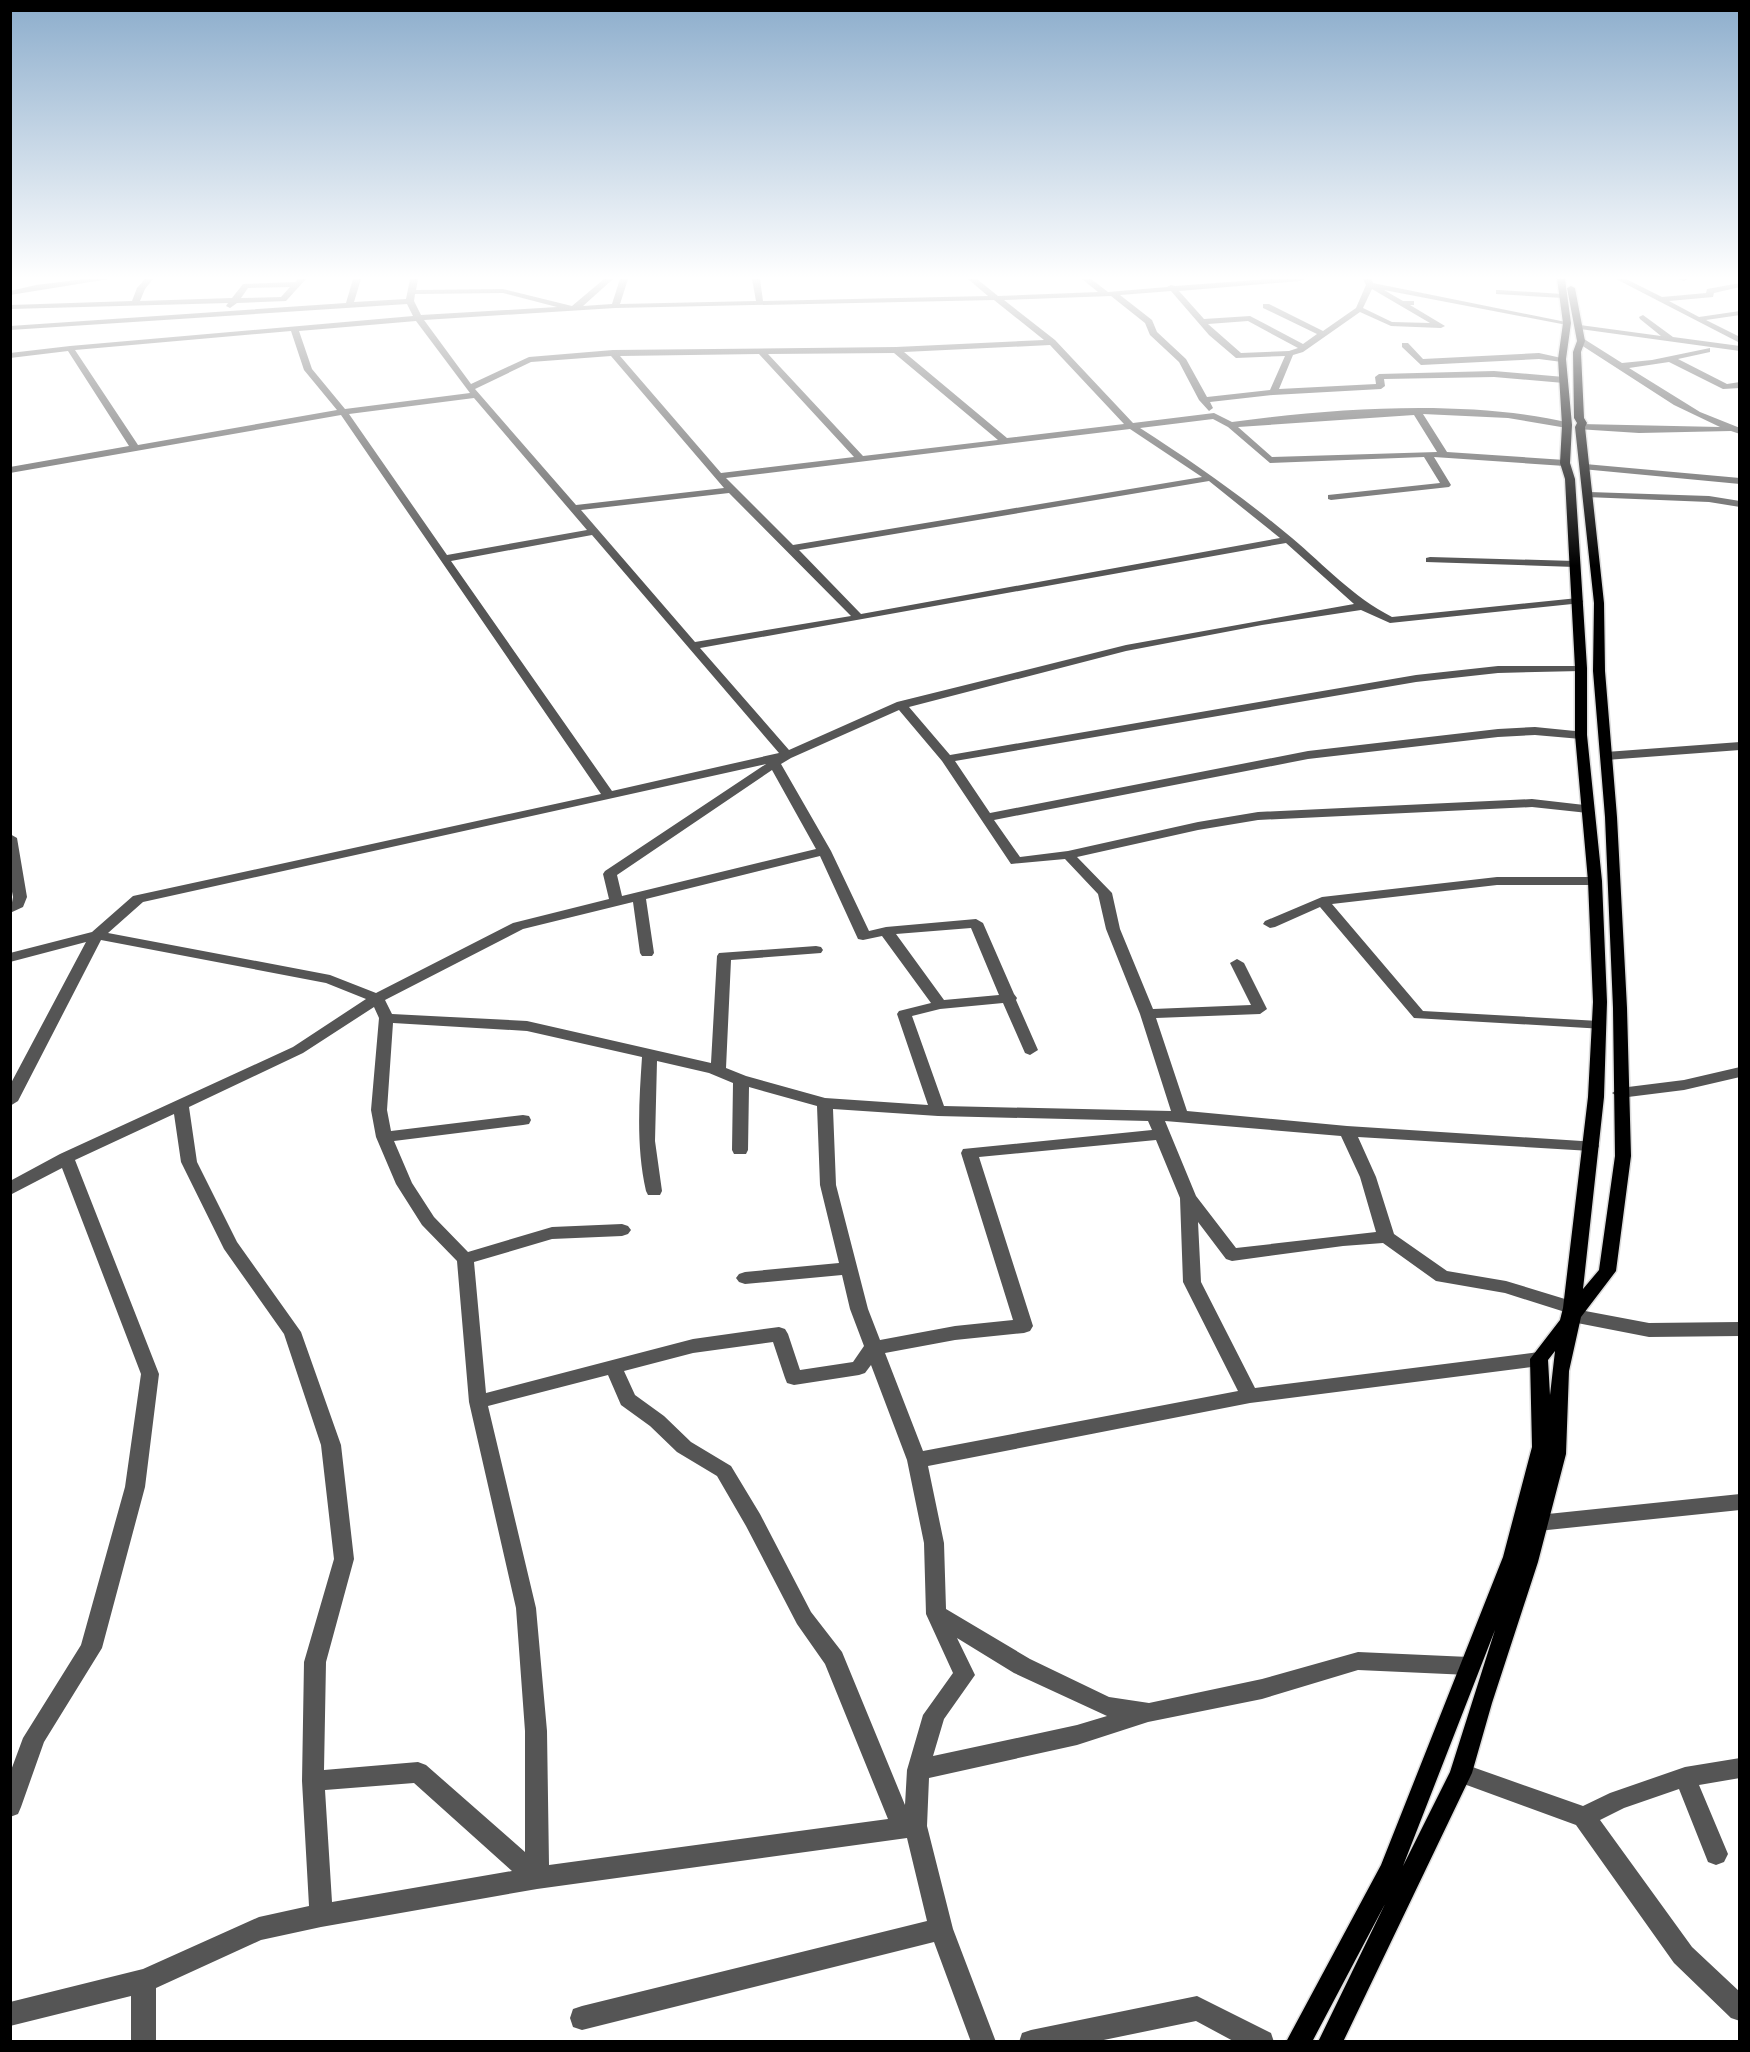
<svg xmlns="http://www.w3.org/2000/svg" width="1750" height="2052" font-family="'Archivo Narrow',sans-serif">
<rect width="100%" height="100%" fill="#fff"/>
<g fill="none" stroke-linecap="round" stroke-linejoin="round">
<defs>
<path id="major" d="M 1557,279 L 1565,279 L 1571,323 L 1566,359 L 1572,425 L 1570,463 L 1575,479 L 1587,668 L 1587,735 L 1602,881 L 1607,1002 L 1604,1097 L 1583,1289 L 1599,1270 L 1615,1156 L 1613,1008 L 1605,817 L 1593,671 L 1594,603 L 1575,427 L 1577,423 L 1574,418 L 1573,352 L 1577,341 L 1567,288 L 1571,286 L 1575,288 L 1585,341 L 1581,352 L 1584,418 L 1587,423 L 1585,427 L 1604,603 L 1605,671 L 1617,817 L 1627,1008 L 1631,1156 L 1616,1271 L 1581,1317 L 1569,1371 L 1566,1454 L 1538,1562 L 1492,1703 L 1472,1773 L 1343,2042 L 1318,2042 L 1385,1904 L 1312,2042 L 1286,2042 L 1381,1865 L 1503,1557 L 1532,1447 L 1530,1359 L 1560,1320 L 1563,1308 L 1588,1097 L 1593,1002 L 1588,881 L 1575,735 L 1575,668 L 1565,479 L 1560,463 L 1562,425 L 1558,359 L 1563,323 ZM 1555,1351 L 1550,1395 L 1548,1360 ZM 1495,1630 L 1450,1772 L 1403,1866 Z"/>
</defs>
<!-- major casing -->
<use href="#major" stroke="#dbdbdb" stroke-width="3"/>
<!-- minor -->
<path fill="#555" fill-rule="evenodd" d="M 85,279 L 109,279 L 10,295 L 10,291 L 36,285 Z
M 145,279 L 153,279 L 145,289 L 140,301 L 232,298 L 243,284 L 295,282 L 298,279 L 306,279 L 286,301 L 237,303 L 230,308 L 226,306 L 228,303 L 10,309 L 10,305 L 132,301 L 137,288 ZM 290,287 L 281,297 L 241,298 L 248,288 Z
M 353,279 L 361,279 L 354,302 L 406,299 L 410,279 L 418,279 L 416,290 L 503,289 L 572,306 L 604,279 L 613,279 L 583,306 L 612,304 L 620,279 L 628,279 L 620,304 L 756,301 L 752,279 L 760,279 L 763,301 L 988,296 L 968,279 L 977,279 L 998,296 L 1098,292 L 1082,279 L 1091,279 L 1108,292 L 1167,287 L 1171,285 L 1175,286 L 1269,279 L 1304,279 L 1300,281 L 1179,291 L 1204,319 L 1250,316 L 1303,344 L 1317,334 L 1263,308 L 1263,304 L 1269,304 L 1323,331 L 1356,308 L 1366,285 L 1363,279 L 1371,279 L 1373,283 L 1571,323 L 1567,325 L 1384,290 L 1403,301 L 1414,301 L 1414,305 L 1410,305 L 1445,326 L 1441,328 L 1391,326 L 1360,312 L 1303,352 L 1293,355 L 1279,389 L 1376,384 L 1375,377 L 1379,374 L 1494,371 L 1564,377 L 1568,380 L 1564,383 L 1494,377 L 1384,379 L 1385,386 L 1381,389 L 1273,395 L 1210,402 L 1213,408 L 1209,411 L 1199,400 L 1179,362 L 1150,335 L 1145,323 L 1111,296 L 1004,300 L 1055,340 L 1133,423 L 1214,413 L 1232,422 C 1336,408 1468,399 1570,423 L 1572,425 L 1567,428 L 1508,418 L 1423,414 L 1447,452 L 1565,460 L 1570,463 L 1565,466 L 1434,457 L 1451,485 L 1449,487 L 1331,500 L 1328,499 L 1328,495 L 1440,483 L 1424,457 L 1270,463 L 1228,427 L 1213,419 L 1140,428 C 1193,462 1243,497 1292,538 C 1325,566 1353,597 1392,617 L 1578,598 L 1583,601 L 1582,603 L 1390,623 L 1361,610 L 1262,625 L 1126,651 L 909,707 L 950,755 L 1416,675 L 1498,666 L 1585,666 L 1585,670 L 1581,671 L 1498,673 L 1416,682 L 955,761 L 990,813 L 1308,751 L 1498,729 L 1535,727 L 1585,732 L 1585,738 L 1581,739 L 1535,735 L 1498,737 L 1308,759 L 994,820 L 1020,857 L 1068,851 L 1198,822 L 1258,812 L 1532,799 L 1593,806 L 1594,809 L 1593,812 L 1588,813 L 1532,807 L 1258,820 L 1198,830 L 1077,857 L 1112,893 L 1120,929 L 1153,1009 L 1251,1005 L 1230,963 L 1237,959 L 1244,963 L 1267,1009 L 1260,1014 L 1156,1018 L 1187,1111 L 1347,1126 L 1597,1142 L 1599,1146 L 1597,1150 L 1591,1151 L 1358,1137 L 1376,1177 L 1394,1234 L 1447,1271 L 1506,1281 L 1578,1303 L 1580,1310 L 1649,1323 L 1740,1322 L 1740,1336 L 1649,1337 L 1572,1322 L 1566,1320 L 1563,1315 L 1565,1312 L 1505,1293 L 1436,1281 L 1383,1243 L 1343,1246 L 1232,1261 L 1226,1259 L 1198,1222 L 1201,1282 L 1255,1388 L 1539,1352 L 1545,1354 L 1548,1359 L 1545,1364 L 1539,1366 L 1250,1403 L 928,1466 L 944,1543 L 946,1609 L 1030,1659 L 1109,1697 L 1149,1703 L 1262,1679 L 1358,1652 L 1469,1657 L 1477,1659 L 1480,1666 L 1477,1673 L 1469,1675 L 1358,1670 L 1262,1699 L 1148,1722 L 1077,1745 L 929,1778 L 927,1826 L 953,1929 L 996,2042 L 971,2042 L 934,1942 L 582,2030 L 573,2027 L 570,2018 L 573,2009 L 582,2006 L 927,1921 L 907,1838 L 537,1889 L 321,1927 L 261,1940 L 156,1988 L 156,2042 L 131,2042 L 131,1996 L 10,2026 L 10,2002 L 143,1969 L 259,1917 L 309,1906 L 302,1781 L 304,1662 L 334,1559 L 321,1445 L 284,1334 L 224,1249 L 181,1162 L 174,1114 L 75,1160 L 159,1374 L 145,1487 L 102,1648 L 44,1742 L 21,1807 L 18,1814 L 10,1817 L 10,1773 L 23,1738 L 81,1645 L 125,1487 L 141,1374 L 62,1168 L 10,1195 L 10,1181 L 60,1154 L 293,1047 L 366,999 L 326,983 L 101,940 L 18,1101 L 10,1106 L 10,1085 L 86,942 L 10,962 L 10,953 L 92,932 L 133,896 L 601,794 L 341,415 L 10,473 L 10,467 L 129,446 L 68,351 L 10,358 L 10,353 L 70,346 L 413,316 L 407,304 L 10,330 L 10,326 L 346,303 ZM 1372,289 L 1430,323 L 1392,322 L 1363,308 ZM 1171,291 L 1209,335 L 1236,358 L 1285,356 L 1270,390 L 1207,397 L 1186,359 L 1157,332 L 1152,320 L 1120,295 ZM 503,293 L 557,307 L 421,315 L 414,301 L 415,294 ZM 994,300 L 1044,340 L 896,347 L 613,350 L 529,357 L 471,384 L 424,320 L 615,308 ZM 416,321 L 470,393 L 345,409 L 312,369 L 299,331 ZM 1248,321 L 1298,348 L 1289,351 L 1241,353 L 1208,324 ZM 291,331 L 304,370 L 337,410 L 138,445 L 75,350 ZM 1050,345 L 1124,424 L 1007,438 L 904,352 ZM 894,353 L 998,440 L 863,456 L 768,354 ZM 759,354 L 854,457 L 721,473 L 620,356 ZM 611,356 L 724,488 L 576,505 L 475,389 L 531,362 ZM 474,398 L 587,530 L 447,555 L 349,414 ZM 1414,415 L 1437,452 L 1272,457 L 1238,427 ZM 1130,429 L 1202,477 L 793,545 L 726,478 ZM 1209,481 L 1280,538 L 861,614 L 799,550 ZM 729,493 L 851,616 L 695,642 L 581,510 ZM 592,535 L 779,753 L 612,791 L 451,561 ZM 1286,543 L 1354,604 L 1126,645 L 897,702 L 789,750 L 700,648 ZM 899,710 L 942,761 L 1011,864 L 1065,859 L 1098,894 L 1106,929 L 1140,1014 L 1171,1111 L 944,1106 L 912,1016 L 940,1009 L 1003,1003 L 1025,1053 L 1030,1055 L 1038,1050 L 1016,1000 L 1017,998 L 1014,994 L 983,923 L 976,919 L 886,927 L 869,931 L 831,851 L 781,764 L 791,758 ZM 766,764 L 605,871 L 603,874 L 609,899 L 513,923 L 376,993 L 330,975 L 108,933 L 143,902 ZM 772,770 L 816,849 L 622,896 L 617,875 ZM 820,856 L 858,939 L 863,940 L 882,936 L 931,1003 L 899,1011 L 897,1014 L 928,1105 L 825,1098 L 746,1076 L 726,1068 L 731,960 L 821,953 L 823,950 L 821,947 L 816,946 L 719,953 L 717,956 L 711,1063 L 527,1021 L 392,1014 L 385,1000 L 523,929 L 633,902 L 640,953 L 642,956 L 652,956 L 654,953 L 646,899 ZM 971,928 L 999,995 L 944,1000 L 896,934 ZM 374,1007 L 379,1018 L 371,1110 L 376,1137 L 396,1184 L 422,1225 L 457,1261 L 469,1402 L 516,1608 L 525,1731 L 525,1852 L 426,1765 L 418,1762 L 324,1770 L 326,1662 L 354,1559 L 341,1445 L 301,1332 L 237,1242 L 197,1162 L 189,1107 L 303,1053 ZM 393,1023 L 527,1031 L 642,1057 C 639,1102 636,1146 646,1191 L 648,1195 L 660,1195 L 662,1191 L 655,1141 L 657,1061 L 709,1073 L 733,1083 L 732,1150 L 734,1154 L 746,1154 L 748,1150 L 749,1087 L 817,1106 L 820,1185 L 839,1263 L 745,1272 L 739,1274 L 736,1278 L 739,1282 L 745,1284 L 842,1275 L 850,1309 L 864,1346 L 853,1362 L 800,1370 L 788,1334 L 785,1329 L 779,1327 L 693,1339 L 486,1393 L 474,1262 L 552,1239 L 622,1236 L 628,1234 L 631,1230 L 628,1226 L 622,1224 L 552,1227 L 468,1252 L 434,1217 L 412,1183 L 394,1141 L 523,1125 L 529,1124 L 531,1120 L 529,1116 L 523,1115 L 391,1131 L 387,1110 ZM 833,1109 L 938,1116 L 1148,1121 L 1152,1130 L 963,1149 L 961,1153 L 1013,1320 L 955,1326 L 880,1340 L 868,1309 L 836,1185 ZM 1165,1121 L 1341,1136 L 1360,1177 L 1376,1232 L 1236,1248 L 1196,1196 ZM 1156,1140 L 1180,1198 L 1183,1282 L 1238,1391 L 923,1451 L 885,1353 L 955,1340 L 1024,1333 L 1030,1331 L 1033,1326 L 979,1157 ZM 773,1342 L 785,1378 L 787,1383 L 794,1385 L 859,1375 L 865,1373 L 871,1365 L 907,1460 L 924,1543 L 926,1614 L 953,1673 L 923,1715 L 907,1770 L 905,1805 L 842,1652 L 811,1612 L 760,1514 L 731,1466 L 691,1442 L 664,1416 L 635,1395 L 624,1371 L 693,1353 ZM 608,1375 L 621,1405 L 650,1426 L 677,1452 L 717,1476 L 746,1526 L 797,1624 L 825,1664 L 888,1819 L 549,1865 L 547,1731 L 536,1608 L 488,1406 ZM 957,1638 L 1014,1673 L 1107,1716 L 1077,1725 L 933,1756 L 944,1719 L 975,1675 ZM 414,1783 L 512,1871 L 332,1902 L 325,1790 Z
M 1616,279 L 1626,279 L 1662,297 L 1706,293 L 1707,289 L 1740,283 L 1740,287 L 1714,293 L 1713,297 L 1669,301 L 1699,317 L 1740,311 L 1740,315 L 1706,320 L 1740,337 L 1740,343 Z
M 1678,279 L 1688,279 L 1684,281 Z
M 1499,290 L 1563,294 L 1567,296 L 1563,298 L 1496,294 L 1496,290 Z
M 1643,315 L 1673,337 L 1740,346 L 1740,351 L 1580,329 L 1576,327 L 1580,325 L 1661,336 L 1640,319 L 1639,317 Z
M 1578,339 L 1584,339 L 1622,363 L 1652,360 L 1710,348 L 1710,352 L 1678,359 L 1727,384 L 1740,382 L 1740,388 L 1723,389 L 1669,362 L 1629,368 L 1700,412 L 1740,428 L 1740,434 L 1731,431 L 1639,433 L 1577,429 L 1577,425 L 1580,424 L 1720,427 L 1674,405 L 1578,343 Z
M 1402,343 L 1408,343 L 1423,359 L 1539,353 L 1566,359 L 1562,362 L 1539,359 L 1421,365 L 1402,347 Z
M 1585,464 L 1740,478 L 1740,484 L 1582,469 L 1580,467 Z
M 1589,492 L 1709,496 L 1740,501 L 1740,507 L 1709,502 L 1586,497 L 1586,493 Z
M 1430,557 L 1575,561 L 1580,564 L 1575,567 L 1426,562 L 1426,558 Z
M 1740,742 L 1740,750 L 1606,760 L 1600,756 L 1606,752 Z
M 10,834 L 17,838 L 27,897 L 23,907 L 10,913 L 13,897 L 10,881 Z
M 1497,877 L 1595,877 L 1602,881 L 1595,885 L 1497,885 L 1332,904 L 1423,1011 L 1599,1021 L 1606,1026 L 1604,1029 L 1414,1018 L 1320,907 L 1275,927 L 1270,928 L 1263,924 L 1265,921 L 1322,897 Z
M 1740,1067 L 1740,1077 L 1684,1090 L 1620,1098 L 1612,1093 L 1620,1088 L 1684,1080 Z
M 1740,1494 L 1740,1510 L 1538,1531 L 1531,1529 L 1528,1523 L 1531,1517 L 1538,1515 Z
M 1740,1758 L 1740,1778 L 1699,1785 L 1728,1854 L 1724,1862 L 1716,1865 L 1708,1862 L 1679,1789 L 1624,1808 L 1600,1820 L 1692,1947 L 1740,1992 L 1740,2021 L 1731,2018 L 1674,1963 L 1576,1825 L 1453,1780 L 1450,1773 L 1453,1766 L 1461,1763 L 1583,1806 L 1610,1793 L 1685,1767 Z
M 1197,1996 L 1271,2033 L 1274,2042 L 1235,2042 L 1196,2021 L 1094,2042 L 1019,2042 L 1022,2033 L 1031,2030 Z"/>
<!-- major -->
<use href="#major" fill="#000" fill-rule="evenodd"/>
</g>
<!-- sky -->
<linearGradient id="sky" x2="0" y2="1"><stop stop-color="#8cadcc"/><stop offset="0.49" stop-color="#fff"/><stop offset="1" stop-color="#fff" stop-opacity="0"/></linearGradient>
<rect width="1750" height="566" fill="url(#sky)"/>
<!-- border -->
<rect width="1750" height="2052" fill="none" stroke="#000000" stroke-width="24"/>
</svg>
